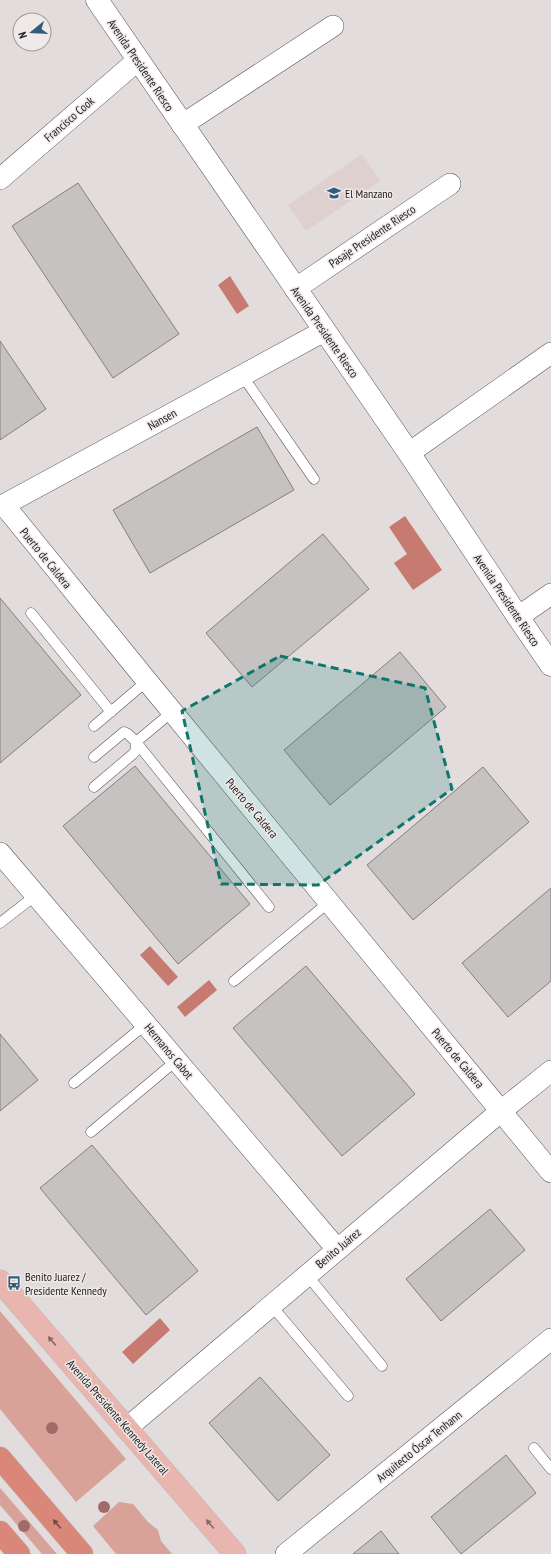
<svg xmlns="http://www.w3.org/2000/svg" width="551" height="1554" font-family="'PT Sans Narrow',sans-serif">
<rect width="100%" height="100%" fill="#e2dddc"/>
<!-- built -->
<path fill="#ded0ce" d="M 362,154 L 380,181 L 306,231 L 288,205 Z"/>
<!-- green -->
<path fill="#d9a299" d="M 0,1311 L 126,1459 L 76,1502 L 0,1409 Z
M 0,1488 L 1,1489 L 57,1554 L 42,1554 L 0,1505 Z
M 119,1502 L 133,1504 L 148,1522 L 158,1530 L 161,1541 L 172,1554 L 116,1554 L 93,1526 Z"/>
<!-- water -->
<path fill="#c77b70" d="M 230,276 L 249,306 L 237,314 L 218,285 Z
M 405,516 L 442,570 L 413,590 L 394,563 L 407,554 L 389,527 Z
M 150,946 L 178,977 L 168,986 L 140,955 Z
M 209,980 L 217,990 L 185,1017 L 177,1007 Z
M 160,1318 L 170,1330 L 133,1364 L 122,1352 Z"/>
<!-- building -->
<path fill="#c6c2c1" stroke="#847f7e" d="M 78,183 L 179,334 L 113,378 L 12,226 Z
M 0,341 L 46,409 L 0,440 Z
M 257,427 L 294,490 L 150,573 L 113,510 Z
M 323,534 L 369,589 L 252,687 L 206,633 Z
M 0,598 L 81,695 L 0,763 Z
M 400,652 L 446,707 L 330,805 L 284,750 Z
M 135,766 L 250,904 L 178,964 L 63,826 Z
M 483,767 L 529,822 L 413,920 L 367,865 Z
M 551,888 L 551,981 L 508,1017 L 462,963 Z
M 306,966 L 415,1094 L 342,1156 L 233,1028 Z
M 0,1034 L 38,1080 L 0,1111 Z
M 92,1145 L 198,1271 L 146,1315 L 40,1188 Z
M 490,1209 L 525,1250 L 441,1321 L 406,1279 Z
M 260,1377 L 330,1455 L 278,1501 L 209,1423 Z
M 506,1455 L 536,1493 L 461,1554 L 431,1517 Z
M 381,1531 L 399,1554 L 353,1554 Z"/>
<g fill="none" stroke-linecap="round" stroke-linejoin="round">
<defs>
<path id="lane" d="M 242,375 L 314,479
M 31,613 L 111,712
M 94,726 L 147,681
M 136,742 L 269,907
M 94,757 L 124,732 L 128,734 L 136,742 L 172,712
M 94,787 L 133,754 L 136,750 L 136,742
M 0,923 L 36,895
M 234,981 L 329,902
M 74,1083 L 146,1024
M 91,1132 L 177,1060
M 307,1275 L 382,1366
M 271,1305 L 348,1396
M 534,1448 L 551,1469"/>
<path id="street" d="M 182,125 L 333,26
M 0,179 L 138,60
M 295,289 L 450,184
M 409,453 L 551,353
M 4,505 L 147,681 L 551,1172
M 0,507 L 324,331
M 518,617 L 551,594
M 0,853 L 337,1249
M 127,1428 L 501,1111 L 551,1071
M 286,1554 L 551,1339"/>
<path id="secondary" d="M 97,0 L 409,453 L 518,617 L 551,665"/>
<path id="primary" d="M 0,1281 L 235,1554"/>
<path id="highway" d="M 0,1458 L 82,1554
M 0,1532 L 19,1554"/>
</defs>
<!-- lane casing -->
<use href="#lane" stroke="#5b5656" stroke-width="11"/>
<!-- street casing -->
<use href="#street" stroke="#5b5656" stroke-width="22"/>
<!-- secondary casing -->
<use href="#secondary" stroke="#5b5656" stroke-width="23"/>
<!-- primary casing -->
<use href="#primary" stroke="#bcbbbb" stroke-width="23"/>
<!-- highway casing -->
<use href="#highway" stroke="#bcbbbb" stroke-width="23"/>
<!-- lane -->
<use href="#lane" stroke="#fff" stroke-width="10"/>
<!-- street -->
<use href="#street" stroke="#fff" stroke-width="21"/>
<!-- secondary -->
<use href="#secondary" stroke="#fff" stroke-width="22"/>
<!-- primary -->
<use href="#primary" stroke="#e9b6af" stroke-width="22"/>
<!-- highway -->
<use href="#highway" stroke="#da8679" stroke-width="22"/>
</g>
<!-- trees -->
<g fill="#a16b68">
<circle cx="52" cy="1428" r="6"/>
<circle cx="104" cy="1507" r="6"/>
<circle cx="24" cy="1526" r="6"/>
</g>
<!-- one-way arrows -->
<defs><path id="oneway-solid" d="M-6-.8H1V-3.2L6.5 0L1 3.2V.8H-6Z"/></defs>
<g fill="#846a66">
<use href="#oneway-solid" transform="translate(52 1341) rotate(-131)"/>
<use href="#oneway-solid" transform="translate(210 1524) rotate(-131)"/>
</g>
<use fill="#734c46" href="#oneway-solid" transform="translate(57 1524) rotate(-131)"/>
<!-- marked area -->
<path fill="#0f766e" fill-opacity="0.2" stroke="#0f766e" stroke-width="3" stroke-dasharray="8 5" stroke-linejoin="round" d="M 280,656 L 425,688 L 452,789 L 318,885 L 221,884 L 182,711 Z"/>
<!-- icons -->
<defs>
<symbol id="school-bare" viewBox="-9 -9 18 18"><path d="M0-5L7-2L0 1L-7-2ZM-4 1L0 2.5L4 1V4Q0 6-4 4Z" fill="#2e5e7c" stroke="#efeae9" stroke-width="2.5" paint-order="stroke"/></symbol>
<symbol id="bus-bare" viewBox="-9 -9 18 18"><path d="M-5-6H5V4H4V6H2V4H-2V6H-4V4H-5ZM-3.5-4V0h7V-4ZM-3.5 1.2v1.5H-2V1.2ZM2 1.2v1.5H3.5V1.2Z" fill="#2e5e7c" stroke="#efeae9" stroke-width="2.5" paint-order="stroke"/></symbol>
</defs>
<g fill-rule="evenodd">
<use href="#school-bare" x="324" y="183" width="20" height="20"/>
<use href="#bus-bare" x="4" y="1273" width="20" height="20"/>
</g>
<g text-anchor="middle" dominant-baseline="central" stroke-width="3" stroke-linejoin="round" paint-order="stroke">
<!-- street labels -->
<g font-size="12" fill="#1e1d1c" stroke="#efeae9">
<text transform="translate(141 65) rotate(56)">Avenida Presidente Riesco</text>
<text transform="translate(69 119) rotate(-41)">Francisco Cook</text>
<text transform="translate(372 236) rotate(-34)">Pasaje Presidente Riesco</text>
<text transform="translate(325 332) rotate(55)">Avenida Presidente Riesco</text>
<text transform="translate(162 419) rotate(-29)">Nansen</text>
<text transform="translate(46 558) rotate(51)">Puerto de Caldera</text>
<text transform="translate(507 600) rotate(56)">Avenida Presidente Riesco</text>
<text transform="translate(252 808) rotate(50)">Puerto de Caldera</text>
<text transform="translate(169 1051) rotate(50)">Hermanos Cabot</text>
<text transform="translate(458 1058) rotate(50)">Puerto de Caldera</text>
<text transform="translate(338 1248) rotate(-40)">Benito Juárez</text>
<text transform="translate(118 1417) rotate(49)">Avenida Presidente Kennedy Lateral</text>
<text transform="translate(419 1446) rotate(-39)">Arquitecto Óscar Tenhann</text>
</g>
<!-- poi labels -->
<g font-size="12" fill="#1e1d1c" stroke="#efeae9" text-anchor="start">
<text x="345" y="193">El Manzano</text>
<text x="25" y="1276">Benito Juarez /<tspan x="25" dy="14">Presidente Kennedy</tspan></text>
</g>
</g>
<!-- north arrow -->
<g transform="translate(32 32) rotate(252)"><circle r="19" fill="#efeae9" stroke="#9b9897"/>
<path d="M0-3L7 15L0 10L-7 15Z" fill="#2e5e7c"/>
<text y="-6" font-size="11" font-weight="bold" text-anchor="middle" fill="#1e1d1c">N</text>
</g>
</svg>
